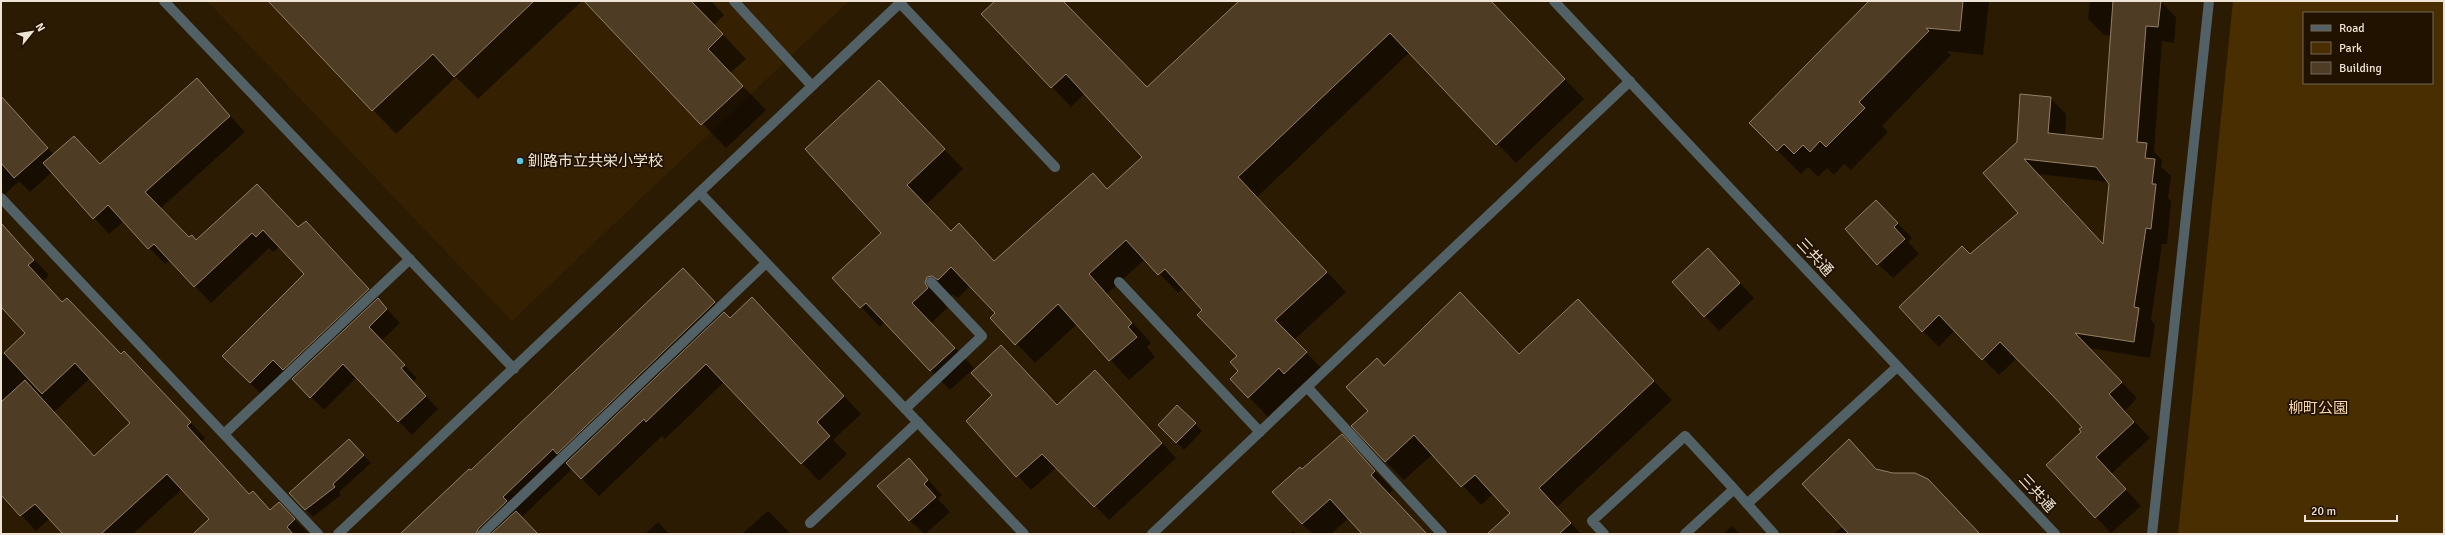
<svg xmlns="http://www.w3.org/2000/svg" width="2445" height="535" font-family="Signika,'Noto Sans JP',sans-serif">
<rect width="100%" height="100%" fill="#2b1b03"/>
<!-- built -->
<path fill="#352001" d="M 207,1 L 849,1 L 512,321 Z"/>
<!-- green -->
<path fill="#482e01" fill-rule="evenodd" d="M 2233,1 L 2444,1 L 2444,534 L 2178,534 ZM 2304,13 L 2432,13 L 2432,83 L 2304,83 Z"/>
<!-- shadow -->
<path fill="#0007" fill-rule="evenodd" d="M 270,1 L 582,1 L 478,99 L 456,77 L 396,134 Z
M 585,1 L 711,1 L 724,15 L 714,25 L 746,59 L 730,73 L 766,110 L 726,148 Z
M 996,1 L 1063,1 L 1148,88 L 1240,1 L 1491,1 L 1584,99 L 1516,163 L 1410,52 L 1257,197 L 1346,292 L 1294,340 L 1325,372 L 1304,393 L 1299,387 L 1268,417 L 1249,397 L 1240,371 L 1238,356 L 1203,310 L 1183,288 L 1178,293 L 1145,259 L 1107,294 L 1151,343 L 1147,347 L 1155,357 L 1129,380 L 1077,324 L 1035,363 L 992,318 L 997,314 L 970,286 L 958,298 L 953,295 L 946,296 L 944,303 L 947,308 L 931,323 L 974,368 L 950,390 L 885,322 L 880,327 L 861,307 L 883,233 L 899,101 L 963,169 L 926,205 L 951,232 L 959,224 L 995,262 L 1093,175 L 1108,189 L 1144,157 L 1085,93 L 1071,107 L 983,14 Z
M 1870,1 L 1989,1 L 1983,55 L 1947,51 L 1951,55 L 1882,126 L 1888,132 L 1851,170 L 1844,164 L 1834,175 L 1827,168 L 1818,177 L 1808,167 L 1801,174 L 1750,123 Z
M 2090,1 L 2160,1 L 2176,17 L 2174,43 L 2162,41 L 2154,152 L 2162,160 L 2161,167 L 2171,176 L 2168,198 L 2171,201 L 2167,244 L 2162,244 L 2151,320 L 2155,325 L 2150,358 L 2089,348 L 2137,398 L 2125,411 L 2150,438 L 2111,474 L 2141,506 L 2111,533 L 2096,517 L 2083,427 L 2017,358 L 1999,375 L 1955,330 L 1939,347 L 1923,331 L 1970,255 L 2019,213 L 2018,143 L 2050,98 L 2066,114 L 2065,136 L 2104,140 L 2112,36 L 2104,35 L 2088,19 ZM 2038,174 L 2109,182 L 2104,245 Z
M 196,79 L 245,132 L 161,208 L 189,238 L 196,241 L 257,185 L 299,228 L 322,238 L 400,323 L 381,341 L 417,378 L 413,382 L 438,409 L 412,435 L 357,377 L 324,410 L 289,375 L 266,399 L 223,356 L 305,274 L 280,246 L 273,252 L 269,248 L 211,303 L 170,260 L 165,264 L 124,221 L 109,234 L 52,172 L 30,192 L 19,181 L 1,198 L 1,99 L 54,155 L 100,165 Z
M 1876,201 L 1912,238 L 1908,242 L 1919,254 L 1893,278 L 1878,264 Z
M 1,233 L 9,233 L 49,275 L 43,281 L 63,303 L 121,355 L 139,367 L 205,438 L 201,442 L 250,495 L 253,492 L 271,511 L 294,519 L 309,534 L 212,534 L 210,519 L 182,489 L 133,534 L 64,534 L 50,518 L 36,531 L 1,493 L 1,357 L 26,333 L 1,305 ZM 90,378 L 132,423 L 94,457 L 54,412 Z
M 1722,264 L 1754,298 L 1719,331 L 1673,282 Z
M 683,270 L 730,319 L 769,316 L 861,414 L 833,440 L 847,454 L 819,481 L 724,382 L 665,439 L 662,436 L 599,496 L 572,469 L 522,517 L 538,534 L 402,534 Z
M 1578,300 L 1672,400 L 1557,507 L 1581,534 L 1510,534 L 1511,513 L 1493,494 L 1481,505 L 1433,454 L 1404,480 L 1385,461 L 1369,411 L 1377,359 L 1385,367 L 1520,355 Z
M 1001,346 L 1058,406 L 1109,386 L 1176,458 L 1109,520 L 1057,467 L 1031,490 L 967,421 L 994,395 Z
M 1177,407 L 1202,431 L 1184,450 L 1159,425 Z
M 1342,436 L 1393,490 L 1389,494 L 1425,534 L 1363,534 L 1349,518 L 1331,534 L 1313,534 L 1302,524 L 1302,471 Z
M 1849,441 L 1878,470 L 1980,534 L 1834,534 L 1843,526 Z
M 357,448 L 371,463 L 339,492 L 341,495 L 313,517 L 290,493 Z
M 909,459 L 942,495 L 938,499 L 950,512 L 925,534 L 910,521 L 879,486 Z
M 768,511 L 791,534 L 742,534 Z
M 658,522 L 669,534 L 645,534 Z
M 1732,526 L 1740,534 L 1723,534 Z
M 1293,531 L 1297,534 L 1290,534 Z"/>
<!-- building -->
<path fill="#4e3c24" stroke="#948066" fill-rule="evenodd" d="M 268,1 L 534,1 L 454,77 L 433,54 L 372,111 Z
M 584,1 L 691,1 L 723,34 L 708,49 L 743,86 L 701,125 Z
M 995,1 L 1063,1 L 1147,87 L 1239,1 L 1491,1 L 1565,79 L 1496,145 L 1390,33 L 1238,177 L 1327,272 L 1275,320 L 1307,352 L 1284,374 L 1279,368 L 1248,398 L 1230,379 L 1238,371 L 1230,362 L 1237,356 L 1197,315 L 1202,310 L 1165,269 L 1158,275 L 1126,240 L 1089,274 L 1132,323 L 1128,327 L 1137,337 L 1109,361 L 1058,304 L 1015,345 L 990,318 L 995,313 L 951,267 L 938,280 L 932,276 L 927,277 L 925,283 L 928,288 L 912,303 L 955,348 L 930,371 L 866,303 L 860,308 L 832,278 L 881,233 L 805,149 L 879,80 L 945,149 L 907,185 L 951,231 L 959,223 L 994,261 L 1093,173 L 1107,189 L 1142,157 L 1066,74 L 1051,88 L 981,14 Z
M 1869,1 L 1963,1 L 1960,31 L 1926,28 L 1929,31 L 1859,102 L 1865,108 L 1826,147 L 1820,141 L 1810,152 L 1803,145 L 1794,154 L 1784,144 L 1777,151 L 1749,123 Z
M 2113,1 L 2161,1 L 2158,27 L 2146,26 L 2137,142 L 2147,143 L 2145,158 L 2155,159 L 2152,184 L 2156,184 L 2151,229 L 2146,228 L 2134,307 L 2139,308 L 2134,342 L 2075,333 L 2122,382 L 2109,394 L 2134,422 L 2096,457 L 2126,489 L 2095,518 L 2046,465 L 2081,432 L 2079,429 L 2082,427 L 2053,396 L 2000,342 L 1982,360 L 1939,315 L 1922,332 L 1899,307 L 1962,246 L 1970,254 L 2018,213 L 1983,173 L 2017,142 L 2020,94 L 2051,97 L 2048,133 L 2103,139 ZM 2024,159 L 2096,167 L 2109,184 L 2103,244 Z
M 197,78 L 230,116 L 145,192 L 189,237 L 192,235 L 196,240 L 257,184 L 298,227 L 306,221 L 369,289 L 283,370 L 273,360 L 250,383 L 222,356 L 304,274 L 263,230 L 256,237 L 252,233 L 194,287 L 154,244 L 148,249 L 108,205 L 93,219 L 43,163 L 74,136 L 100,164 Z
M 1,96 L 48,148 L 14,178 L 1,163 Z
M 1876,200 L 1898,223 L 1894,227 L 1905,239 L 1877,265 L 1845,229 Z
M 1,223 L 34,260 L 28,265 L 62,302 L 67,298 L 121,354 L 124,351 L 191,422 L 187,426 L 249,494 L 253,491 L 270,510 L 279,502 L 295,519 L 287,527 L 293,534 L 193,534 L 209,519 L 167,474 L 101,534 L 63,534 L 35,504 L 20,516 L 1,495 L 1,402 L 25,380 L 94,456 L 130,423 L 75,363 L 42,394 L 4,353 L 25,333 L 1,307 Z
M 1708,248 L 1740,283 L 1704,317 L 1672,282 Z
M 683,268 L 715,302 L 557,454 L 553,449 L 503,497 L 507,501 L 478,529 L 476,534 L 400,534 L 469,469 L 471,470 Z
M 1460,292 L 1519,354 L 1578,299 L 1654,381 L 1539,488 L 1571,523 L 1559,534 L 1487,534 L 1510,513 L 1475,475 L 1461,487 L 1414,435 L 1385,462 L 1351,426 L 1368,411 L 1346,387 L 1377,358 L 1384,366 Z
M 752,297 L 844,396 L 817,422 L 830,436 L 801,464 L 706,364 L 646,422 L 644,419 L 581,479 L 566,463 L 724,312 L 730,318 Z
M 378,298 L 387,309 L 369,327 L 405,365 L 401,368 L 426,396 L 398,422 L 343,364 L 310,398 L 292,379 Z
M 1001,345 L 1057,405 L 1095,370 L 1162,443 L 1094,507 L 1042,454 L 1016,477 L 966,421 L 992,395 L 971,373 Z
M 1177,405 L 1196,423 L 1176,443 L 1158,425 Z
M 1342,434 L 1375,471 L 1371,475 L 1427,534 L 1362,534 L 1330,499 L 1302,524 L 1272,492 L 1300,467 L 1302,469 Z
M 349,439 L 364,455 L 333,484 L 335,487 L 305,510 L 289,493 Z
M 1849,439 L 1876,469 L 1893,473 L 1915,473 L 1928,479 L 1980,534 L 1849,534 L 1802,484 Z
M 909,458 L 928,480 L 924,484 L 936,497 L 909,521 L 877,486 Z
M 516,511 L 538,534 L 491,534 Z"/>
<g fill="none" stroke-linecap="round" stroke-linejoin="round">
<!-- minor -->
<path stroke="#526166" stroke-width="10" d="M 164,1 L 514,369
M 734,1 L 812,86
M 1554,1 L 2055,534
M 900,3 L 1055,167
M 700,193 L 1024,534
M 1,198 L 318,534
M 1119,282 L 1260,432
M 1307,387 L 1442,534
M 905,409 L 982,336 L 931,282
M 224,434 L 410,259
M 1747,504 L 1897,367
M 810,523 L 918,422
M 338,534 L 902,1
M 482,534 L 766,263
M 1152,534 L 1630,81
M 1604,534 L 1592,521 L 1685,436 L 1734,489
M 1685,534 L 1734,489 L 1774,534
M 2152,534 L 2209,1"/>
</g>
<!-- markers -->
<circle fill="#5ac8e6" stroke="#211200" stroke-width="1.5" cx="520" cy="161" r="4"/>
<g text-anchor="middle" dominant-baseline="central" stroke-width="3.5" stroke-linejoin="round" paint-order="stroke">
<!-- poi labels -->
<g font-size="15" fill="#eee3d4" stroke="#211200" text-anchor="start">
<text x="528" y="161">釧路市立共栄小学校</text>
</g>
<!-- street labels -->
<g font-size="15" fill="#eee3d4" stroke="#211200">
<text transform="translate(1815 257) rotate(47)">三共通</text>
<text transform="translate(2037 493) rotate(47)">三共通</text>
</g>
<!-- park labels -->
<g font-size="15" fill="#fbdab0" stroke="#211200">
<text x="2318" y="408">柳町公園</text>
</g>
</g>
<!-- border -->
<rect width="2445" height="535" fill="none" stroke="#eee3d4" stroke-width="4"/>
<!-- legend -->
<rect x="2303" y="12" width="130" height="72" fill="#211200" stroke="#736655"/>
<rect x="2311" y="25" width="20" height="6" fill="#526166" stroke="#736655"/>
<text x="2339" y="32" font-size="12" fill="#eee3d4">Road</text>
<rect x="2311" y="42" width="20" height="12" fill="#482e01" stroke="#736655"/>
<text x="2339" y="52" font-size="12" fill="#eee3d4">Park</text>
<rect x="2311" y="62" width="20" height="12" fill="#4e3c24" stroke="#736655"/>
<text x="2339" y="72" font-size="12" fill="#eee3d4">Building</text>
<!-- north arrow -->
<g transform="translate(32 32) rotate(60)" stroke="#211200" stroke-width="3" paint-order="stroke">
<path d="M0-3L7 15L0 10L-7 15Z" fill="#eee3d4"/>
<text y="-6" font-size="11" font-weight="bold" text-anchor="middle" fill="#eee3d4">N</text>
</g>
<!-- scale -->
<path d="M2305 515v6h92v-6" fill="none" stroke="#eee3d4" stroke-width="2"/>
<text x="2311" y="515" font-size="12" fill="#eee3d4" stroke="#211200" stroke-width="3" paint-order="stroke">20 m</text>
</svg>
